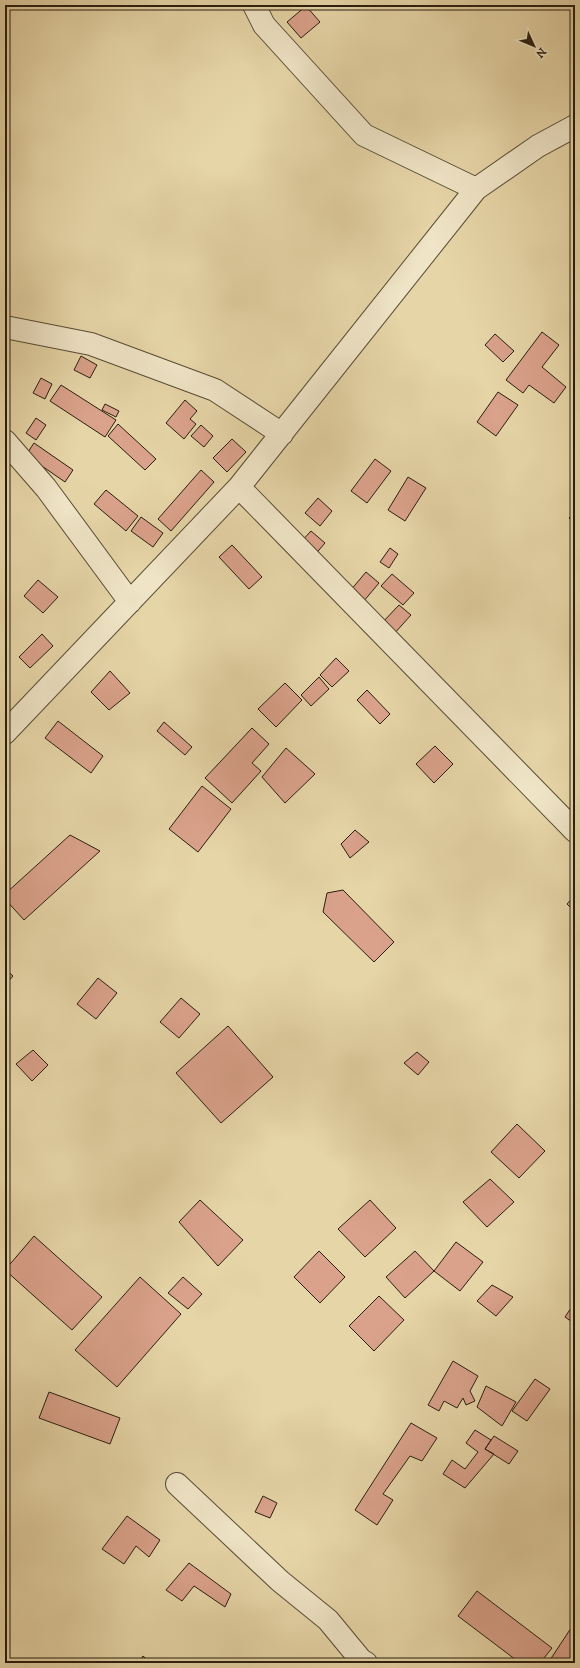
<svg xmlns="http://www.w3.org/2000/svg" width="580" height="1668" font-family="'IM FELL DW Pica',serif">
<rect width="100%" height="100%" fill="#e6d5a7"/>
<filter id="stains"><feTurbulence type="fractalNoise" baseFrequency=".005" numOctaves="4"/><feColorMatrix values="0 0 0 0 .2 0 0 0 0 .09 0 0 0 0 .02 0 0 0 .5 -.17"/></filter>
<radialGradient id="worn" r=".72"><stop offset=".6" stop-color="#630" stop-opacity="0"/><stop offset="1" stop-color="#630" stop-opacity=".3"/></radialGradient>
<!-- building -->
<path fill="#daa28b" stroke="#291e0f" d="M 306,6 L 320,22 L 301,38 L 287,22 Z
M 542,332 L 559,345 L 542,367 L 566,387 L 554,403 L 529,385 L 523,393 L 506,380 Z
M 495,334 L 514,351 L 503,362 L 485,345 Z
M 81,356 L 97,365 L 90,378 L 74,370 Z
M 41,378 L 52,384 L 45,399 L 33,393 Z
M 61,385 L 116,420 L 105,437 L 50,401 Z
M 498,392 L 518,405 L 496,436 L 477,422 Z
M 185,400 L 197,411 L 190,419 L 196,424 L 184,439 L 166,423 Z
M 105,404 L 119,411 L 116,417 L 102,410 Z
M 36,418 L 46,425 L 36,440 L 26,433 Z
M 118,424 L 156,459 L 145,470 L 108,436 Z
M 201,425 L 213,436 L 204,447 L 191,436 Z
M 232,439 L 246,452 L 227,472 L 213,458 Z
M 34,443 L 73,470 L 65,482 L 26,455 Z
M 375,459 L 391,471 L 367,503 L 351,491 Z
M 201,470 L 214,482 L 171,531 L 158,519 Z
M 408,477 L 426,488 L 405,521 L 388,510 Z
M 106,490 L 138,516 L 126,531 L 94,504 Z
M 318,498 L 332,511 L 320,526 L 305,513 Z
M 575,512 L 575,524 L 569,518 Z
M 141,517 L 163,533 L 153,547 L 131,531 Z
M 311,531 L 325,543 L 313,557 L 299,544 Z
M 232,545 L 262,577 L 249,589 L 219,557 Z
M 390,548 L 398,554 L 389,568 L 380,562 Z
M 366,572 L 379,583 L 363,602 L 350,591 Z
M 392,574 L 414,593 L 403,605 L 381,586 Z
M 38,580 L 58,597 L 43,613 L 24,596 Z
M 399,605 L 411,615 L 393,635 L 381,624 Z
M 575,611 L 575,619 L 571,615 Z
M 42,634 L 53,646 L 30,668 L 19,657 Z
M 336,658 L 349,671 L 332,687 L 320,675 Z
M 110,671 L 130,693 L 109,710 L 91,692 Z
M 319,677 L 329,689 L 311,706 L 301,695 Z
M 285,683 L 302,700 L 276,727 L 258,709 Z
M 367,690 L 390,714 L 380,724 L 357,700 Z
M 58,721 L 103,756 L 91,773 L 45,738 Z
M 164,722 L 192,747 L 185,755 L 157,731 Z
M 252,728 L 269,744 L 252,763 L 261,771 L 232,803 L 205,778 Z
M 435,746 L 453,764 L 434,783 L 416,764 Z
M 286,748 L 315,774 L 285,803 L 262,777 Z
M 202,786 L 231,809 L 198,852 L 169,829 Z
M 355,830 L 369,842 L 350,858 L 341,844 Z
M 70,835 L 100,851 L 24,920 L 5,899 L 5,894 Z
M 343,890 L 394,942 L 374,962 L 323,912 L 327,893 Z
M 575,895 L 575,912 L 567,904 Z
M 5,969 L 13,976 L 5,985 Z
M 98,978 L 117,993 L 96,1019 L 77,1004 Z
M 181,998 L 200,1014 L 179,1038 L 160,1022 Z
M 228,1026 L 273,1077 L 221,1123 L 176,1073 Z
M 33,1050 L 48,1065 L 32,1081 L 16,1064 Z
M 417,1052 L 429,1062 L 418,1075 L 404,1063 Z
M 517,1124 L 545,1151 L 519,1178 L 491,1152 Z
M 490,1179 L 514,1202 L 487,1227 L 463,1202 Z
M 200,1200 L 243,1240 L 218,1266 L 179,1222 Z
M 370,1200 L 396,1228 L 365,1257 L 338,1229 Z
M 34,1236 L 102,1297 L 72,1330 L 5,1270 Z
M 456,1242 L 483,1262 L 460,1291 L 434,1271 Z
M 319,1251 L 345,1277 L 320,1303 L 294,1277 Z
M 415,1251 L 434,1271 L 405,1298 L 386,1277 Z
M 140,1277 L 181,1314 L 117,1387 L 75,1350 Z
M 183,1277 L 202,1294 L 188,1309 L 168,1293 Z
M 492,1285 L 513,1297 L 496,1316 L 477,1301 Z
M 379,1296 L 404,1320 L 374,1351 L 349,1326 Z
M 575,1302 L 575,1324 L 565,1317 Z
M 453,1361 L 478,1376 L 470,1391 L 475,1401 L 466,1405 L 463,1398 L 457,1408 L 444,1401 L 439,1411 L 428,1405 Z
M 535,1379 L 550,1389 L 527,1421 L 512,1411 Z
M 486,1386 L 516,1402 L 502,1426 L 477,1407 Z
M 49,1392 L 120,1418 L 110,1444 L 39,1418 Z
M 411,1423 L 437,1438 L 422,1461 L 410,1456 L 383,1494 L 393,1500 L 377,1525 L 355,1510 Z
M 475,1430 L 491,1440 L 485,1449 L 494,1454 L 465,1488 L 443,1474 L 452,1460 L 465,1469 L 478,1452 L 466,1443 Z
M 494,1436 L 518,1451 L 509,1464 L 485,1449 Z
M 263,1496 L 277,1503 L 270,1518 L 255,1512 Z
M 127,1516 L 160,1540 L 149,1557 L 136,1546 L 124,1564 L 102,1549 Z
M 189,1563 L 231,1594 L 225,1607 L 194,1586 L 182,1601 L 166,1590 Z
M 477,1591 L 552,1648 L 540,1663 L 520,1663 L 458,1616 Z
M 575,1622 L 575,1663 L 548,1663 Z
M 143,1656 L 151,1663 L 138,1663 Z"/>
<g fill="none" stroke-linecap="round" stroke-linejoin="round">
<defs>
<path id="street" d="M 254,5 L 264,25 L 364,135 L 476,189
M 5,327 L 91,344 L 215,390 L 282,434
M 5,441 L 46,488 L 130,602
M 239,487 L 575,831
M 5,733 L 239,487 L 476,189 L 538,146 L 575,126
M 177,1484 L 280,1581 L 328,1620 L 361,1660 L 366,1663"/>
</defs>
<!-- street casing -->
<use href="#street" stroke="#584c35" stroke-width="24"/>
<!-- street -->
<use href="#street" stroke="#efe4c6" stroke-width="22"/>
</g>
<!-- margin -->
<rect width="580" height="1668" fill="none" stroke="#e6d5a7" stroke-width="20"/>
<rect x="6" y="6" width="568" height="1656" fill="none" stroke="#291e0f" stroke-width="2"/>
<rect x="10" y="10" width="560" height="1648" fill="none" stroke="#291e0f"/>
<!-- north arrow -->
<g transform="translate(534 46) rotate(134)" stroke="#efe4c6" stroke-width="3" paint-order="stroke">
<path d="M0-3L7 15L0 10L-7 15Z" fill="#291e0f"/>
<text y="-6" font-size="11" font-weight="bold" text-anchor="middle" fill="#291e0f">N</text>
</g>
<rect width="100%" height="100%" filter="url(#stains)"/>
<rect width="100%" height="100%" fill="url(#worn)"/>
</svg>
